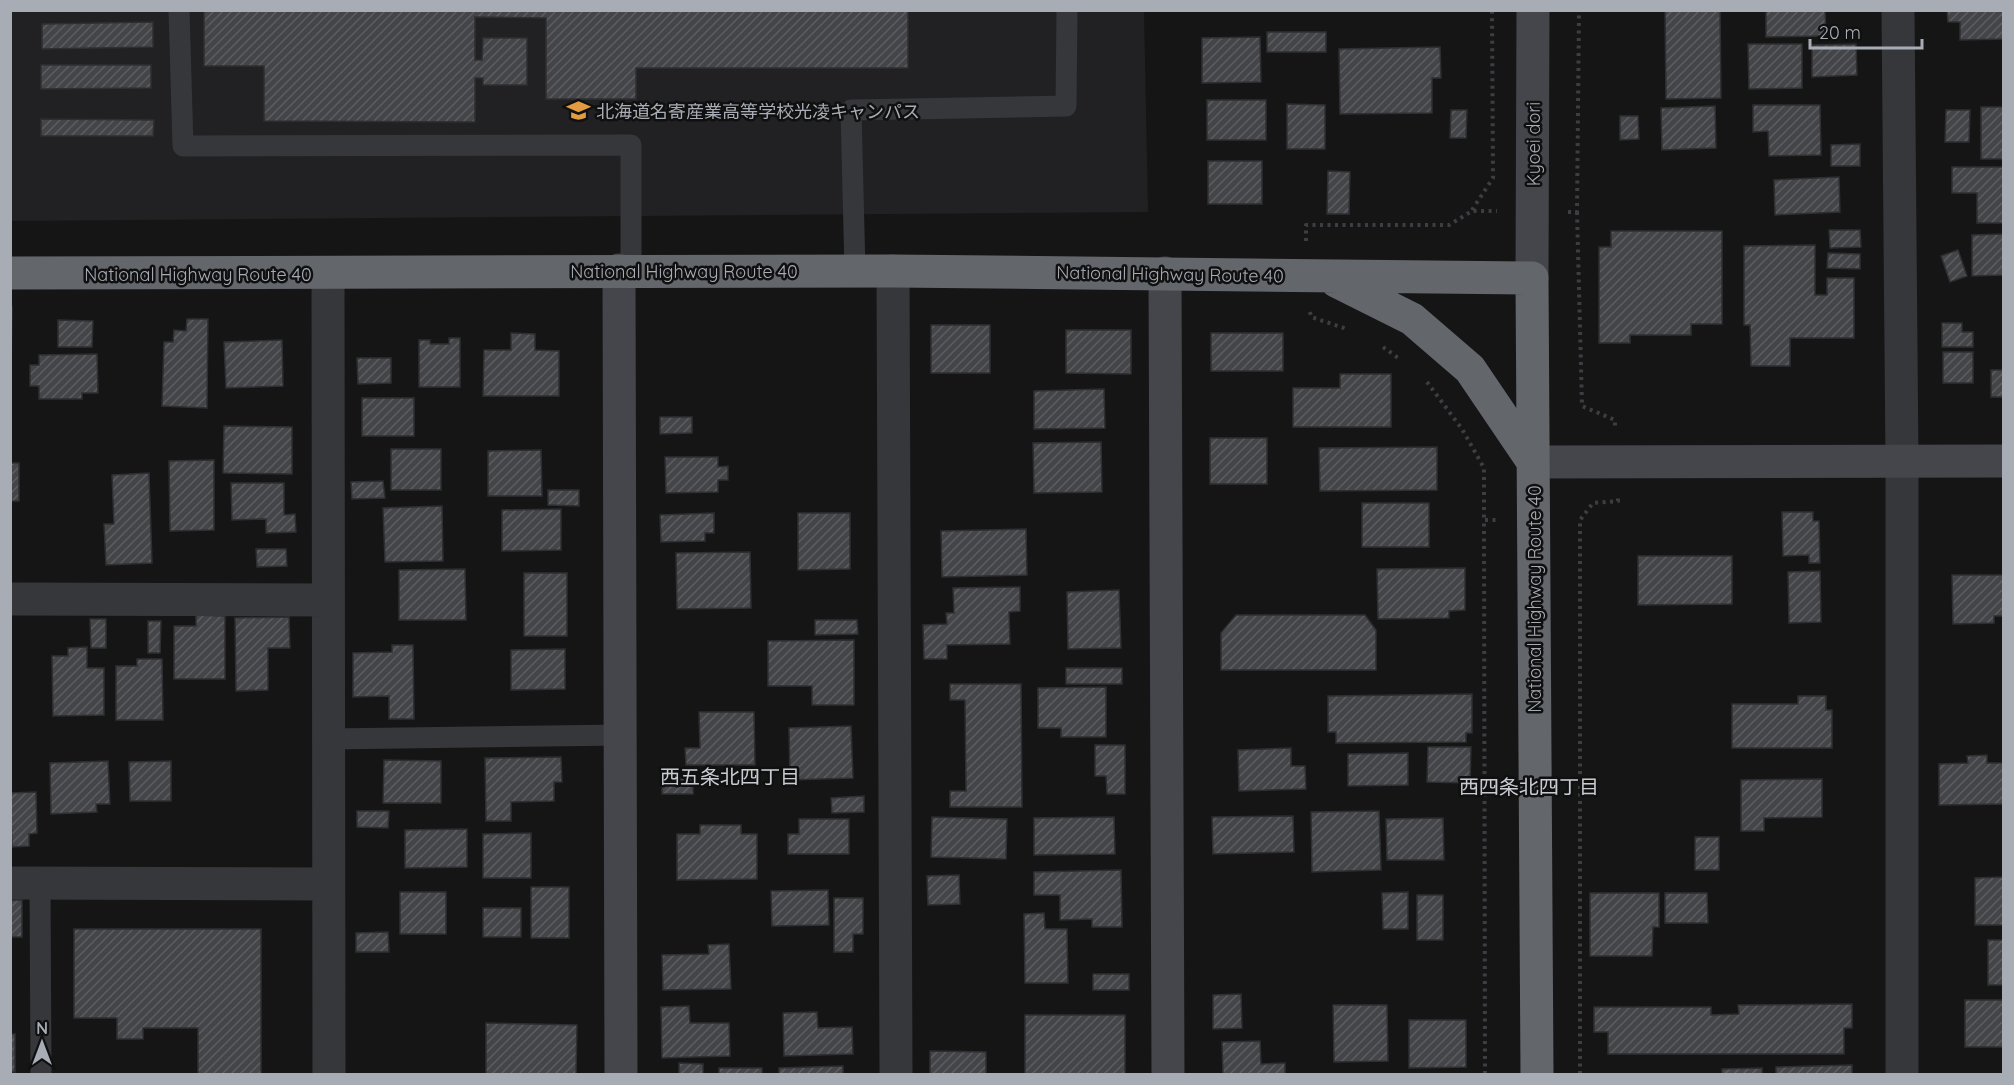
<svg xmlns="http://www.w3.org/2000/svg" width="2014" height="1085" font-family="Quicksand,'Noto Sans JP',sans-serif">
<defs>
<pattern id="building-hatch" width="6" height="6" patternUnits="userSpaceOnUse" patternTransform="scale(1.5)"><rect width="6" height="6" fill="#444549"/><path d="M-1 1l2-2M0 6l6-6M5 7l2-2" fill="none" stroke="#5c5d61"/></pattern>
</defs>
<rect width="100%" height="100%" fill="#151516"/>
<!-- built -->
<path fill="#212123" d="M 10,11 L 1144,11 L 1148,212 L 11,221 Z"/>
<!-- building -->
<path fill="url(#building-hatch)" stroke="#2f2f32" stroke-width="1.5" d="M 204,10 L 908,10 L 908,68 L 636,68 L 636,99 L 546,99 L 546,18 L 475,17 L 475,60 L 482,60 L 483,38 L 527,38 L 527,85 L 483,85 L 483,78 L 475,78 L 475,122 L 264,121 L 264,66 L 204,66 Z
M 1665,10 L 1720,10 L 1721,98 L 1666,99 Z
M 1766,10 L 1825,10 L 1826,36 L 1766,37 Z
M 1947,10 L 2004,10 L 2004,39 L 1960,40 L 1960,22 L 1948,22 Z
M 153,22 L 153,47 L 42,49 L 42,24 Z
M 1267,32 L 1326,32 L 1326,52 L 1267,52 Z
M 1260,37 L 1261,82 L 1202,83 L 1202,38 Z
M 1748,44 L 1802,44 L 1802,88 L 1749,89 Z
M 1856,44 L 1857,75 L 1812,77 L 1812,45 Z
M 1440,47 L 1441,78 L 1432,78 L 1432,113 L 1340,114 L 1339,49 Z
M 41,65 L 151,65 L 151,88 L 41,89 Z
M 1207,100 L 1266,100 L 1266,140 L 1207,140 Z
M 1287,104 L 1325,105 L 1325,149 L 1287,149 Z
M 1753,105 L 1820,105 L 1821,155 L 1769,156 L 1768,131 L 1753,132 Z
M 1715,106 L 1716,148 L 1662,150 L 1661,108 Z
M 1981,107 L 2004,107 L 2004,159 L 1981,159 Z
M 1451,110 L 1467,110 L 1466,138 L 1450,138 Z
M 1946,110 L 1970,110 L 1969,142 L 1945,142 Z
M 1620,116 L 1638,116 L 1639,139 L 1620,140 Z
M 41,119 L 154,120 L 153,136 L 41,136 Z
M 1860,144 L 1860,166 L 1831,166 L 1831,145 Z
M 1208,161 L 1262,161 L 1262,204 L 1208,204 Z
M 1952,167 L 2004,167 L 2004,223 L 1977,223 L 1977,193 L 1952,193 Z
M 1328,171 L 1350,172 L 1349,214 L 1327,214 Z
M 1839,177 L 1840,212 L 1775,215 L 1774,180 Z
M 1829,230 L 1860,230 L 1861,247 L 1830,248 Z
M 1611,231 L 1722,231 L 1722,324 L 1691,324 L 1691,335 L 1630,335 L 1630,343 L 1599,343 L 1599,247 L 1611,247 Z
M 2004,234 L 2004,275 L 1972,276 L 1972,235 Z
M 1815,245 L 1815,295 L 1827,295 L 1827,278 L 1854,278 L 1854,338 L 1790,338 L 1790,366 L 1751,366 L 1750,325 L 1744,325 L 1744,246 Z
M 1958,250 L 1967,276 L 1950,282 L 1941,256 Z
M 1828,253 L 1860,254 L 1860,269 L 1827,268 Z
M 10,307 L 12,307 L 11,371 L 10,371 Z
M 187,319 L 208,319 L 207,408 L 162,406 L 164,342 L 173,342 L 174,330 L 186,331 Z
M 58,320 L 93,321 L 92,347 L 58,347 Z
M 1942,323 L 1962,323 L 1962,332 L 1973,332 L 1973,347 L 1942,347 Z
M 931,325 L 990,325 L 990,373 L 931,373 Z
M 1066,330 L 1131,330 L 1131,374 L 1066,373 Z
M 511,333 L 535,334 L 535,350 L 559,351 L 559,396 L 483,396 L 484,350 L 511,350 Z
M 1211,333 L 1283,333 L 1283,371 L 1211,371 Z
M 449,338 L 460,338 L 460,387 L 419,387 L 419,340 L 430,340 L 430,344 L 449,344 Z
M 282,340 L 283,386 L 226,388 L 224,342 Z
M 1943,352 L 1973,352 L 1973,383 L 1943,383 Z
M 97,354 L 98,393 L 82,393 L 82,399 L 39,399 L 39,386 L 30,386 L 30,365 L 39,365 L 39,355 Z
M 357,358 L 391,358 L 391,383 L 358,384 Z
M 1991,370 L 2004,370 L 2004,397 L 1991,397 Z
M 1340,374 L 1391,374 L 1391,427 L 1293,427 L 1293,388 L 1340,388 Z
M 1104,389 L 1105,428 L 1034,429 L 1034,391 Z
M 362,398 L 414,398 L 414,436 L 362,436 Z
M 660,417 L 692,417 L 692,433 L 660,434 Z
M 224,426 L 292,427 L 292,474 L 223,473 Z
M 1210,438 L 1267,438 L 1267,484 L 1210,484 Z
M 1101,442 L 1102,492 L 1034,493 L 1033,443 Z
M 1437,447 L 1437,490 L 1320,491 L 1319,448 Z
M 391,449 L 441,449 L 441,490 L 391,490 Z
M 541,450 L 542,496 L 488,496 L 488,451 Z
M 665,457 L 718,457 L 718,467 L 728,466 L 728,480 L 718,480 L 718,492 L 666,493 Z
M 214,460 L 214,530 L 170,531 L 169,461 Z
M 10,463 L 19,463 L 19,501 L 10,501 Z
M 149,473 L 152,563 L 106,565 L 104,524 L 114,524 L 112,475 Z
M 383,481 L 385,498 L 352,499 L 351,482 Z
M 231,483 L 284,483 L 284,515 L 295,514 L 296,532 L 266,533 L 266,519 L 232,520 Z
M 548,490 L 579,490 L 579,506 L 548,505 Z
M 1362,503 L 1429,503 L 1429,547 L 1362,547 Z
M 442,506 L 443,561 L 385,562 L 383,508 Z
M 561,509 L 561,550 L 502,551 L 502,510 Z
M 1782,512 L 1813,512 L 1813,521 L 1819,521 L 1820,563 L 1809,563 L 1809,555 L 1783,556 Z
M 714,513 L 714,533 L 705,533 L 705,541 L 661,542 L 660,515 Z
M 798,513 L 850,513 L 850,569 L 798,570 Z
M 1026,529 L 1027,575 L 942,577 L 941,531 Z
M 256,549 L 286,549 L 287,566 L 257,567 Z
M 750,552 L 751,608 L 677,609 L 676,553 Z
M 1638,556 L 1732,556 L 1732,604 L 1638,605 Z
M 1465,568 L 1465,610 L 1449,611 L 1449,618 L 1378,619 L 1377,569 Z
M 465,569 L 466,620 L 399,620 L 399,570 Z
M 1820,571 L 1821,622 L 1789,623 L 1788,572 Z
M 524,573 L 567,573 L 567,636 L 524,636 Z
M 1952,575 L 2004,575 L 2004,616 L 1994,616 L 1994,623 L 1953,624 Z
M 1020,587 L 1020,611 L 1009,612 L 1010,644 L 947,645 L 947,659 L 924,659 L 923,625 L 947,624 L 946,613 L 954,613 L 953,588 Z
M 1119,590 L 1121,648 L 1068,649 L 1067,592 Z
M 196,615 L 225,616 L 225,679 L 174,679 L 174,626 L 196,626 Z
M 1236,615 L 1365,615 L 1376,630 L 1376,670 L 1221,670 L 1221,633 Z
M 289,617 L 290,648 L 268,648 L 268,690 L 236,691 L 235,618 Z
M 90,619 L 106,619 L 106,648 L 91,648 Z
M 815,620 L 857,620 L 858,634 L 815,635 Z
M 148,621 L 161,621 L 160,653 L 148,653 Z
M 854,640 L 854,705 L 812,705 L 812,686 L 768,686 L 768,641 Z
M 392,645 L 413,645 L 414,719 L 389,719 L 389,696 L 353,697 L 353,653 L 392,652 Z
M 87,647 L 87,668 L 104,668 L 104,715 L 53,716 L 52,656 L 68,656 L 68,648 Z
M 565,649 L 565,689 L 511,690 L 511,650 Z
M 137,659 L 162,659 L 163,720 L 116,720 L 116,666 L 137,666 Z
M 1066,668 L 1122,668 L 1122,684 L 1066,684 Z
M 950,684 L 1021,684 L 1022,807 L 950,807 L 950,791 L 966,791 L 965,700 L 950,700 Z
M 1106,687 L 1106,737 L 1061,737 L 1061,728 L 1038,728 L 1038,688 Z
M 1472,694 L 1472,733 L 1466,733 L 1466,742 L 1336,743 L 1336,732 L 1328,732 L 1328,696 Z
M 1798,696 L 1826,696 L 1826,710 L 1832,710 L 1832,748 L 1732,748 L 1732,704 L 1798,704 Z
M 699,712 L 754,712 L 755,765 L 686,765 L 685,748 L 700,748 Z
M 851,726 L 853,778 L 790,780 L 789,728 Z
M 1095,745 L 1125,745 L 1125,794 L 1107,794 L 1106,776 L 1095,776 Z
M 1428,747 L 1471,747 L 1470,783 L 1427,782 Z
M 1291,748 L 1291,766 L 1305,766 L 1306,789 L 1239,791 L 1238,750 Z
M 1408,753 L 1408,785 L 1348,786 L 1348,754 Z
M 1987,755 L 1987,763 L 2004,763 L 2004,804 L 1939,805 L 1939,764 L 1968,763 L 1967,756 Z
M 561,757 L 562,782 L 554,782 L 554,801 L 511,802 L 511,821 L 486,821 L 485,758 Z
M 384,760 L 441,761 L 441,803 L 383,803 Z
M 108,761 L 110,804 L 96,804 L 97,812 L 51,814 L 50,763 Z
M 171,761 L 171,801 L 130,801 L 129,762 Z
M 662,778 L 693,778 L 693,794 L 662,794 Z
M 1822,779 L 1822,817 L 1764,818 L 1764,831 L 1741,831 L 1741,780 Z
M 36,792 L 37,833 L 29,834 L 29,846 L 12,847 L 10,793 Z
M 864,796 L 864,812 L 832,813 L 831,798 Z
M 357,811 L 389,811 L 388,828 L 357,827 Z
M 1379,811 L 1381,870 L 1312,872 L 1311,812 Z
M 1293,816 L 1294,852 L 1213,854 L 1212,817 Z
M 932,817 L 1007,819 L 1006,859 L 931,857 Z
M 1114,817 L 1115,854 L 1034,855 L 1034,818 Z
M 1443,818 L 1444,860 L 1387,860 L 1386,819 Z
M 799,819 L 849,819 L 849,854 L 788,854 L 788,834 L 799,834 Z
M 700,825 L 741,825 L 741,834 L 757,834 L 757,879 L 677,880 L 677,834 L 700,834 Z
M 467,829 L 467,867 L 405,868 L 405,830 Z
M 531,833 L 531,878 L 483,878 L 483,834 Z
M 1695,837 L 1719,837 L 1719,870 L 1695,870 Z
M 1121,870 L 1122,927 L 1092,927 L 1092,919 L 1060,920 L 1060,895 L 1034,895 L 1034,872 Z
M 959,875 L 960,904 L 928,905 L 927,876 Z
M 2004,877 L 2004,925 L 1975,925 L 1975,878 Z
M 531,887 L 569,887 L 569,938 L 531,938 Z
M 828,890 L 829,925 L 772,926 L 771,891 Z
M 400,892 L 446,892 L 446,934 L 400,934 Z
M 1408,892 L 1408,929 L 1383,929 L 1382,893 Z
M 1590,893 L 1659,893 L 1659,927 L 1653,927 L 1652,956 L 1590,956 Z
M 1665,893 L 1707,893 L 1708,923 L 1665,923 Z
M 1417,895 L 1443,895 L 1443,940 L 1417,940 Z
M 834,898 L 863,898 L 863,934 L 853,934 L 853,952 L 834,952 Z
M 10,900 L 22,900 L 22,937 L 10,937 Z
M 483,908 L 521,908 L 521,937 L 483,937 Z
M 1044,913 L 1045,929 L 1067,929 L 1068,983 L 1025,983 L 1024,914 Z
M 74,929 L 261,929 L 261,1074 L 198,1074 L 198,1028 L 143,1028 L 143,1039 L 117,1039 L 117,1018 L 74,1018 Z
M 388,932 L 389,952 L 356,952 L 356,933 Z
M 1988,940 L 2004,940 L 2004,985 L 1988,985 Z
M 729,944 L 731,989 L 663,990 L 662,955 L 709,954 L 708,945 Z
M 1093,974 L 1129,974 L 1129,990 L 1093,990 Z
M 1241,994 L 1242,1028 L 1213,1029 L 1213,995 Z
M 1965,1000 L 2004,1000 L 2004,1047 L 1965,1047 Z
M 1852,1004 L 1852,1028 L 1844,1028 L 1844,1054 L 1608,1054 L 1608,1032 L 1594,1032 L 1594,1007 L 1711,1007 L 1711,1015 L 1739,1014 L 1738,1005 Z
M 1333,1005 L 1387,1005 L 1388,1061 L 1334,1062 Z
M 689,1006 L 690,1023 L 729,1023 L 730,1056 L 662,1058 L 661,1007 Z
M 817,1012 L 818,1028 L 852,1027 L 853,1054 L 784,1056 L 783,1013 Z
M 1025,1015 L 1125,1015 L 1125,1074 L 1025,1074 Z
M 1409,1020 L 1466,1020 L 1466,1067 L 1409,1068 Z
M 486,1023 L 577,1025 L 576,1074 L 486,1074 Z
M 10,1034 L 15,1034 L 15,1072 L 10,1072 Z
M 1260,1041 L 1261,1064 L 1285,1063 L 1285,1074 L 1223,1074 L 1222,1042 Z
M 930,1051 L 986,1052 L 986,1074 L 930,1074 Z
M 679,1063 L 703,1064 L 703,1074 L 679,1074 Z
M 1852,1065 L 1852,1074 L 1776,1074 L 1776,1067 Z
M 843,1066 L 843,1074 L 779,1074 L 779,1068 Z
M 719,1068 L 762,1068 L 762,1074 L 719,1074 Z
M 1762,1068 L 1762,1074 L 1722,1074 L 1722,1069 Z"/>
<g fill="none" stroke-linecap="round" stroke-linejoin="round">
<!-- path -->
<path stroke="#3c3e42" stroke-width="4" stroke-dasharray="3 4.5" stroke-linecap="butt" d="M 1472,210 L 1493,178 L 1492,10
M 1568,212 L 1577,212 L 1579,10
M 1577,212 L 1582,406 L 1615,420 L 1615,426
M 1306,241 L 1306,225 L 1449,225 L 1472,211 L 1497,211
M 1310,312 L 1311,317 L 1347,329
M 1383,347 L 1401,360
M 1427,382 L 1462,429 L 1484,468 L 1484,520
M 1485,1074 L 1484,520 L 1499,520
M 1580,1074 L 1580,520 L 1593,503 L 1618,501 L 1618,497"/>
<!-- lane -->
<path stroke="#36373b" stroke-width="21" d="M 179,10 L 183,146 L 631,145 L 631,270
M 855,271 L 851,110 L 1066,106 L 1067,10
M 329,739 L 622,735
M 40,883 L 41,1074"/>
<!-- street -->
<path stroke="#36373b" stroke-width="33" d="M 1898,10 L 1902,462 L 1902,1074
M 893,271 L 896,1074
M 328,274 L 329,1074
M 10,599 L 328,600
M 10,883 L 327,884"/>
<!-- secondary -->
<path stroke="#44464b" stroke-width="33" d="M 619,270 L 621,1074
M 1165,273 L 1168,1074
M 1532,278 L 1533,10
M 1533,462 L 2004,461"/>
<!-- highway -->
<path stroke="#63666b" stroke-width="33" d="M 10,273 L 893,271 L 1532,278 L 1537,1074
M 1336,281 L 1412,319 L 1470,369 L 1533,462"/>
</g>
<!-- icons -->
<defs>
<symbol id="school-bare" viewBox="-9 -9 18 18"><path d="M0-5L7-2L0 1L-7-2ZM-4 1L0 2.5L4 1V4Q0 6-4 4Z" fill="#e19c42" stroke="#101011" stroke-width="2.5" paint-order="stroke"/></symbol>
</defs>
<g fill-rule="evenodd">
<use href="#school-bare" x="562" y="94" width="33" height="33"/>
</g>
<g text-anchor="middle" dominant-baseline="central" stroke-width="5" stroke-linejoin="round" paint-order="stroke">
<!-- poi labels -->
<g font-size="18" fill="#a8adb5" stroke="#101011" text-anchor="start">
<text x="596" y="111">北海道名寄産業高等学校光凌キャンパス</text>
</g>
<!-- street labels -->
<g font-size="18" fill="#a8adb5" stroke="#101011">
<text transform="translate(1533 144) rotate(-90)">Kyoei dori</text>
<text x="684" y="271">National Highway Route 40</text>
<text x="198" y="274">National Highway Route 40</text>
<text transform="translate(1170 274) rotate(1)">National Highway Route 40</text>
<text transform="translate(1534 599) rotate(-90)">National Highway Route 40</text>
</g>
<!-- neighbourhood labels -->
<g font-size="20" fill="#c8ccd2" stroke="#101011">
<text x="730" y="776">西五条北四丁目</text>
<text x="1529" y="786">西四条北四丁目</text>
</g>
</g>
<!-- border -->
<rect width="2014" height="1085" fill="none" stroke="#a8adb5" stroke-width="24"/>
<!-- north arrow -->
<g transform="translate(42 1043)" stroke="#101011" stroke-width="4.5" paint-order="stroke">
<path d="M0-4.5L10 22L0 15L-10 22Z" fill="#a8adb5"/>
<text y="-9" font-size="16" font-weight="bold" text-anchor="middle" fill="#a8adb5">N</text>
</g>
<!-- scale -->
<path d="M1810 39v9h112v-9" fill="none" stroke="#a8adb5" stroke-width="3"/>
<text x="1819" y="39" font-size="18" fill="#a8adb5" stroke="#101011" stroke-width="4.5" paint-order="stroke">20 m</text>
</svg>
